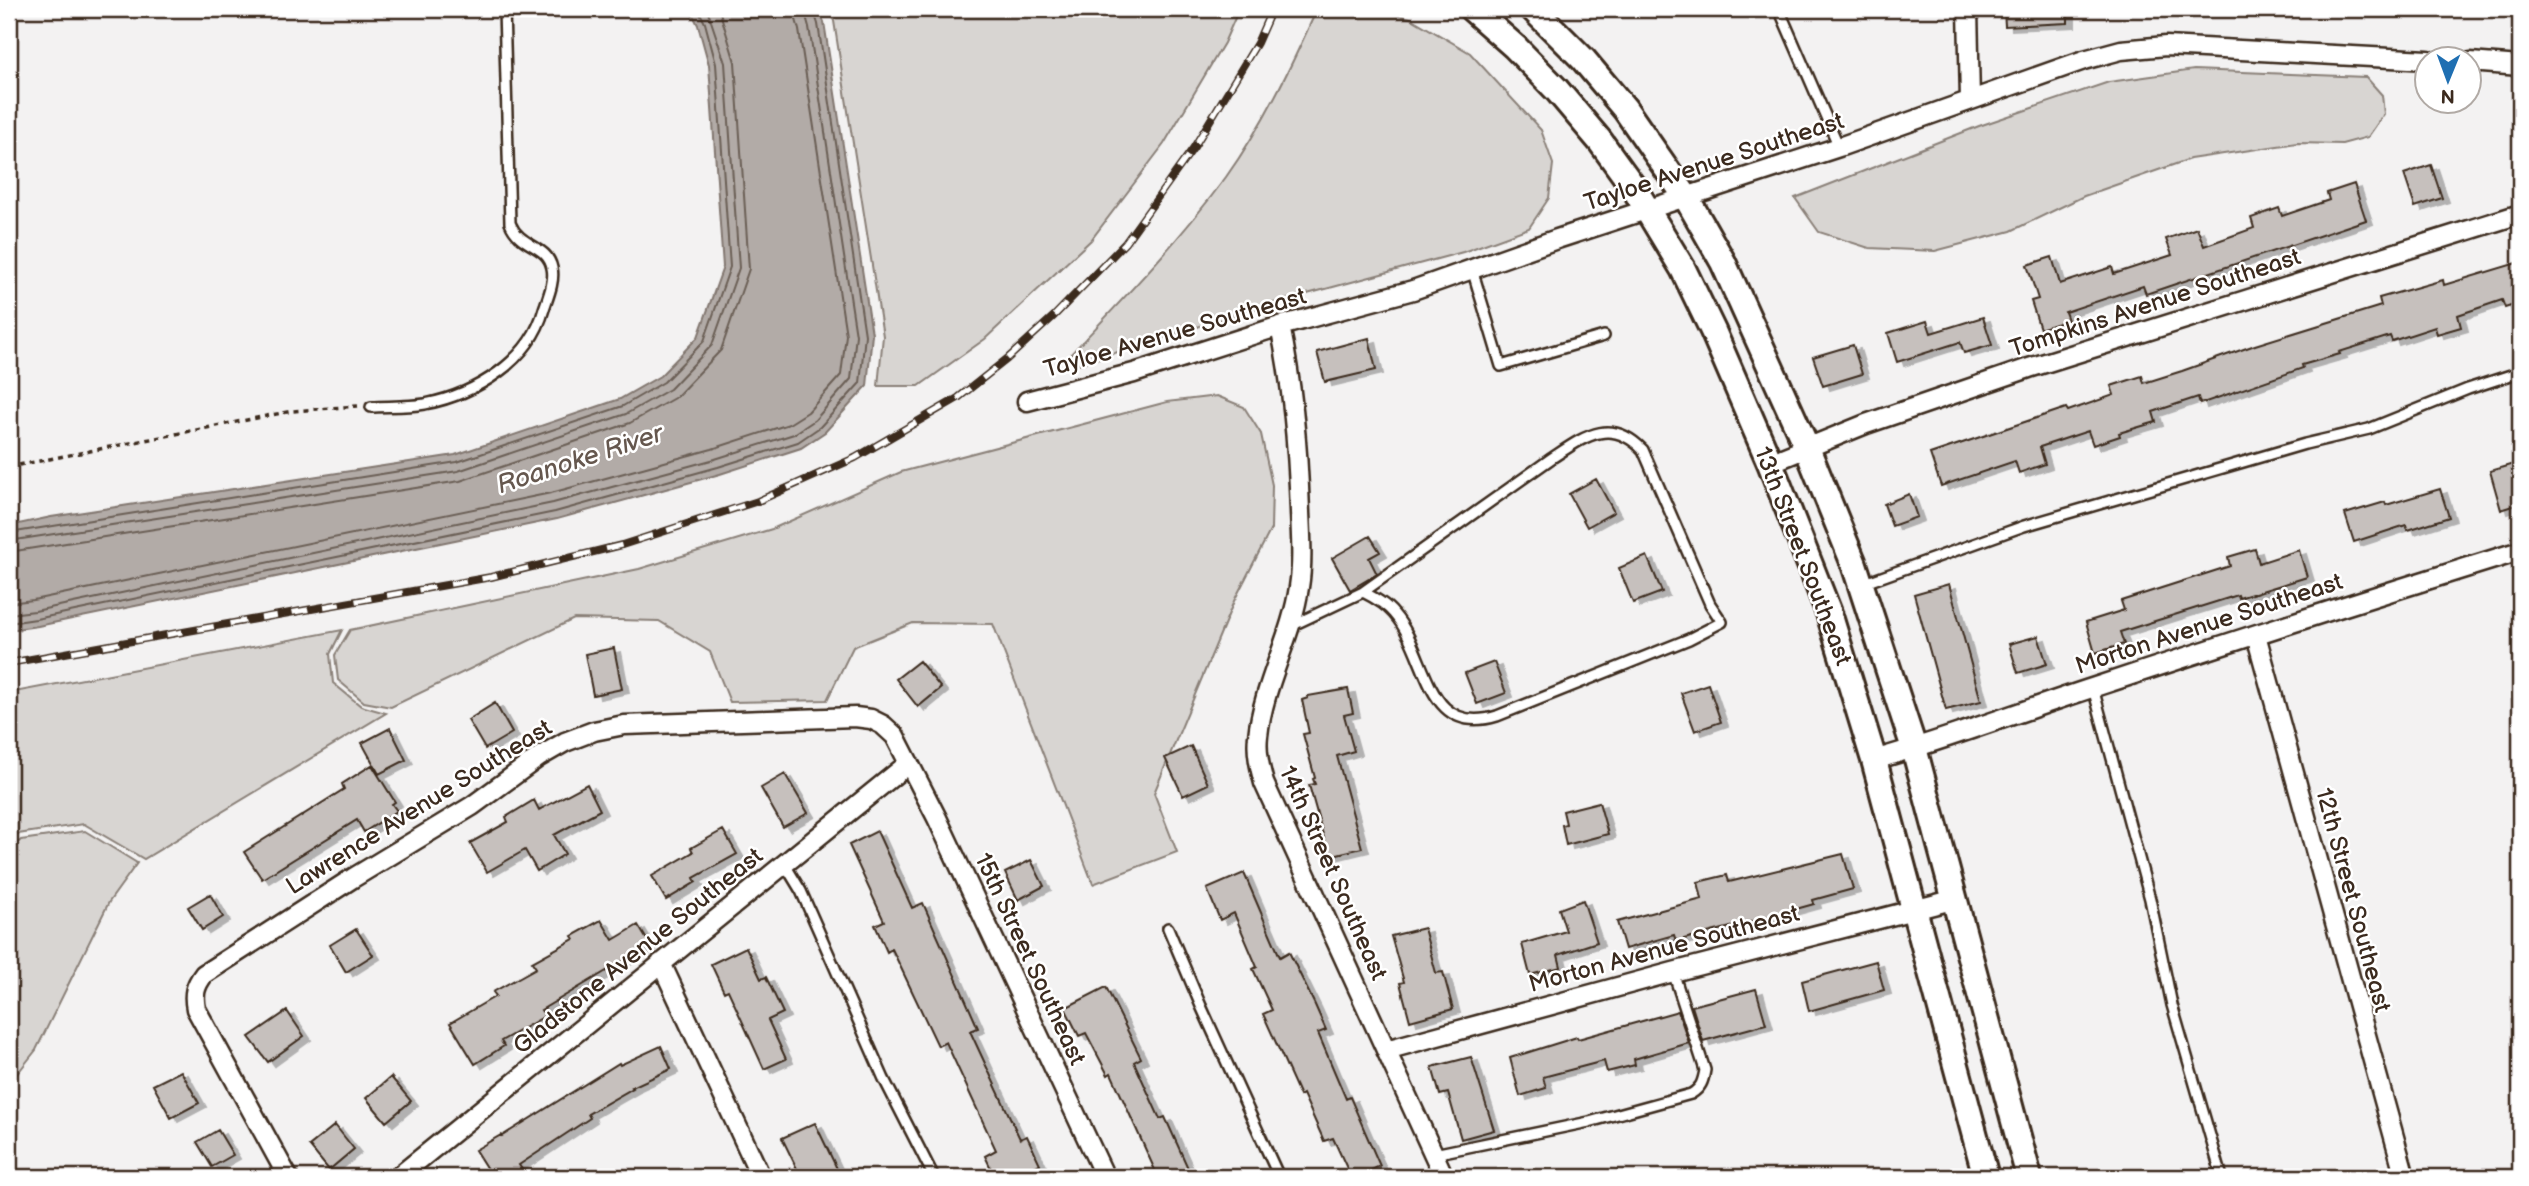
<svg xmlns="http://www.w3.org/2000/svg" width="2529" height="1186" font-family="'Balsamiq Sans',sans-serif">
<defs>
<filter id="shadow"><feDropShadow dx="7" dy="4" stdDeviation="0" flood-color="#0004"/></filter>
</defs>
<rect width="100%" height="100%" fill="#f3f2f2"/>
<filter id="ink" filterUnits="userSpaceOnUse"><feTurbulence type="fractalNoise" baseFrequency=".0143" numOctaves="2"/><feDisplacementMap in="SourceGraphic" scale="14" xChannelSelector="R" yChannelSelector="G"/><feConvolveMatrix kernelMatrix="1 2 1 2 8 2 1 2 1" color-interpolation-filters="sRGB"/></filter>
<g filter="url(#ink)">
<!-- green -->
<path fill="#d8d5d2" stroke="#8a8078" stroke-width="2" d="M 829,9 L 1239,9 L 1224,43 L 1164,144 L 1091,240 L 985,339 L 919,386 L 878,386 L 883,336 L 834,21 Z
M 1317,9 L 1376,9 L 1410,18 L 1470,53 L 1541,130 L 1553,164 L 1549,198 L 1529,228 L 1463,252 L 1270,304 L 1080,364 L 1068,357 C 1123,299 1179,241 1226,177 C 1263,125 1291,67 1317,9 Z
M 2194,70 L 2366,77 L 2382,95 L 2384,114 L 2368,137 L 2342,144 L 2297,143 L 2190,159 L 2084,196 L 2011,231 L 1935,251 L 1869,248 L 1819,232 L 1795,198 L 1979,126 L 2109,82 Z
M 1217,396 L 1244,407 L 1261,434 L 1272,485 L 1271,529 L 1234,601 L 1154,793 L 1177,852 L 1093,884 L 993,624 L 913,623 L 853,647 L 827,700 L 730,702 L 710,652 L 659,621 L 574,619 L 391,707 L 364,702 L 338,680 L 335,655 L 350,630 L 639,569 L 772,529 L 901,472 L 1167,402 Z
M 342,630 L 330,654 L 333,683 L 361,706 L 386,713 L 144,859 L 84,824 L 18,834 L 9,842 L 9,693 Z
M 85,831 L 137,863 L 109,902 L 36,1050 L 9,1084 L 9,850 L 21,840 Z"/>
<!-- water -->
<path fill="#b2aba7" stroke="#827770" stroke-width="2" d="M 690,9 L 818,9 L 824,22 L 872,334 L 867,386 L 825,432 L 801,448 L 720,474 L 557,519 L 38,626 L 9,630 L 9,526 L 51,517 L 455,455 L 620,399 L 660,376 L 698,337 L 723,267 L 709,65 L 698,25 Z"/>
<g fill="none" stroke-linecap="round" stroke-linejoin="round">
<!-- shore -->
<path stroke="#6b5e55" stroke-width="2" d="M 9,533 L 457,462 L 623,406 L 664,382 L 704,341 L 730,267 L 716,64 L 705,23 L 698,9
M 9,541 L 458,471 L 626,414 L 670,389 L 712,345 L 739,268 L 725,63 L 707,9
M 9,552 L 460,481 L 630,423 L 676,397 L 721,350 L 749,269 L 735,62 L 719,9
M 9,603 L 33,600 L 551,493 L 712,449 L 789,424 L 808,412 L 841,375 L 846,335 L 799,30 L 793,9
M 9,614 L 35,611 L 553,503 L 715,459 L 794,434 L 815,420 L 851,379 L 856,335 L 809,27 L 804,9
M 9,623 L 36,619 L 555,512 L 718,467 L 798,442 L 820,427 L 860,383 L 865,335 L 818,24 L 813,9"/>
</g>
<!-- building -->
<path fill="#c6c0bd" stroke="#3b2a1e" stroke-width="2" filter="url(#shadow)" d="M 2004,9 L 2068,9 L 2068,23 L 2005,26 Z
M 2431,165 L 2442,198 L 2415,207 L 2404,174 Z
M 2354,184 L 2366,220 L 2146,294 L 2143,286 L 2065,312 L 2068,320 L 2040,329 L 2031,301 L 2038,299 L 2027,265 L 2052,257 L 2060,284 L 2112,267 L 2114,274 L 2172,255 L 2166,239 L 2197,228 L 2204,246 L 2254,228 L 2251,218 L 2279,208 L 2282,216 L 2329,200 L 2327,193 Z
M 2520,262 L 2520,303 L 2505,308 L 2502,300 L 2458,315 L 2461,327 L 2437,334 L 2435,327 L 2392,341 L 2390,336 L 2339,352 L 2340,354 L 2302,365 L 2303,368 L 2200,404 L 2198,397 L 2153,412 L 2156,422 L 2119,433 L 2120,436 L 2093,445 L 2088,431 L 2040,447 L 2045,464 L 2019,473 L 2015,461 L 1941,486 L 1930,454 L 2066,408 L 2068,411 L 2114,395 L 2111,386 L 2142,376 L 2144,383 L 2182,371 L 2255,345 L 2381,306 L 2379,298 L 2443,280 L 2444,285 Z
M 1983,317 L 1992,345 L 1964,353 L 1960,342 L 1897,362 L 1888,333 L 1927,321 L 1931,333 Z
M 1369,338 L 1376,370 L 1325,382 L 1317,352 Z
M 1853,345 L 1862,374 L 1823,386 L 1813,357 Z
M 2520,462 L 2520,504 L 2501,510 L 2490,471 Z
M 1596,479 L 1614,512 L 1587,527 L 1569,494 Z
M 2440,489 L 2449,517 L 2408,530 L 2406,525 L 2354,542 L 2345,514 L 2385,502 L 2386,505 Z
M 1909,494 L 1917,517 L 1892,526 L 1884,504 Z
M 1370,536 L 1380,552 L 1369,558 L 1377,574 L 1350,590 L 1332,558 Z
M 2255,549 L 2259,563 L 2299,550 L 2307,577 L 2239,598 L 2238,595 L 2120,632 L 2124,644 L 2095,653 L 2086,622 L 2124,610 L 2121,601 L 2230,566 L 2228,557 Z
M 1647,556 L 1662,592 L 1633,603 L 1619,568 Z
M 1949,584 L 1981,701 L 1946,710 L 1914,594 Z
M 2038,636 L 2047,664 L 2018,673 L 2009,644 Z
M 614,648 L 622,689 L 593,695 L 585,654 Z
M 919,661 L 941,688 L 918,707 L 896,679 Z
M 1494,662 L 1506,693 L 1477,704 L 1465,673 Z
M 1708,684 L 1721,722 L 1695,731 L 1681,693 Z
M 1348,689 L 1353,713 L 1344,715 L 1354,751 L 1337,756 L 1362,848 L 1329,856 L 1309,785 L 1315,784 L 1313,779 L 1315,778 L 1303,734 L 1309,733 L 1302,700 L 1308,698 L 1308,696 Z
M 495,703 L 512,733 L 485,749 L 468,720 Z
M 390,728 L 406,760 L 379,774 L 362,743 Z
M 1191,746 L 1208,784 L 1183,796 L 1165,758 Z
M 372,765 L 395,802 L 392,804 L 397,811 L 364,832 L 357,820 L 262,879 L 244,852 L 344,789 L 342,784 Z
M 785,774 L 808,813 L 783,827 L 761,788 Z
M 587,784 L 600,810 L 554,835 L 565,854 L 537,871 L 525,850 L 487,872 L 470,843 L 508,822 L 506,817 L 534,800 L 539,810 Z
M 1599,802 L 1608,834 L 1566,845 L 1562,825 L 1566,824 L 1563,811 Z
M 723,830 L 737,854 L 694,878 L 696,882 L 666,900 L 652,876 L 693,852 L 691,848 Z
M 877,831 L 912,908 L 923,903 L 978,1028 L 970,1031 L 1020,1139 L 1027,1136 L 1040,1164 L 1034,1167 L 1039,1177 L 995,1177 L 985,1156 L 996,1150 L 946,1042 L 938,1046 L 892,949 L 887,952 L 875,925 L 884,921 L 849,845 Z
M 1843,854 L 1853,889 L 1813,900 L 1814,904 L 1735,926 L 1676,941 L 1674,935 L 1625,949 L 1617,922 L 1702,899 L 1698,882 L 1727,875 L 1729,882 Z
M 1031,860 L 1044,886 L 1018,900 L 1005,873 Z
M 1244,873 L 1280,957 L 1289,952 L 1315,1005 L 1326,1030 L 1318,1033 L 1346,1099 L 1350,1097 L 1380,1166 L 1357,1177 L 1351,1177 L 1333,1138 L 1324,1141 L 1303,1094 L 1300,1096 L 1263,1014 L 1272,1010 L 1253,969 L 1257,967 L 1234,913 L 1220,920 L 1207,889 Z
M 210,894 L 223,917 L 202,930 L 188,907 Z
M 1583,900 L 1597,942 L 1558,955 L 1561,967 L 1530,975 L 1522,944 L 1566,931 L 1559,909 Z
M 601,920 L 613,940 L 638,925 L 650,945 L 541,1010 L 545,1016 L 501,1041 L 504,1046 L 475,1064 L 450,1023 L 496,996 L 493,992 L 536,968 L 532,962 L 574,939 L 572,936 Z
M 1424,928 L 1436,973 L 1443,972 L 1453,1009 L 1410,1021 L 1400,983 L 1404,982 L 1391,936 Z
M 356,929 L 373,955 L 346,972 L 330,945 Z
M 746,947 L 761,979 L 766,977 L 783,1013 L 768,1020 L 786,1059 L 764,1069 L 728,990 L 724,992 L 711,964 Z
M 1876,961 L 1884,990 L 1809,1011 L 1802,981 Z
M 1106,987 L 1141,1058 L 1134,1062 L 1160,1119 L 1165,1117 L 1192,1177 L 1158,1177 L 1111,1073 L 1108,1075 L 1086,1033 L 1079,1036 L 1065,1008 Z
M 1756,989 L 1766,1024 L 1703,1041 L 1692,1006 Z
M 287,1011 L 304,1036 L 268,1062 L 249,1037 Z
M 1678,1011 L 1689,1043 L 1634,1059 L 1635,1065 L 1607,1072 L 1604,1061 L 1543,1077 L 1546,1088 L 1520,1096 L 1510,1058 L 1577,1037 L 1578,1039 Z
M 661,1046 L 671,1069 L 632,1087 L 633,1088 L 588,1114 L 590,1118 L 519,1165 L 527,1177 L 492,1177 L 475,1150 L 501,1135 L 502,1136 L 619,1063 L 620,1065 Z
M 1471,1057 L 1494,1130 L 1461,1139 L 1448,1093 L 1440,1095 L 1432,1067 Z
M 181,1071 L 199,1103 L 171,1118 L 153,1085 Z
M 391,1077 L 411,1101 L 386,1122 L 366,1098 Z
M 815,1123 L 841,1177 L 801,1177 L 782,1138 Z
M 335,1125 L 354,1149 L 329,1170 L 309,1146 Z
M 218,1130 L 233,1155 L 212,1167 L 197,1142 Z"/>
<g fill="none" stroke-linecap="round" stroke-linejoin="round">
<defs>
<path id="lane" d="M 1779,9 L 1839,147
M 1472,269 L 1501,366 L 1604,336
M 371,407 C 389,406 407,407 425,404 C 476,394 530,361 544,309 C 548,297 555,281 552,268 C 547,244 520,248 510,223 L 504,9
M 1862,584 L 2024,526 L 2305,444 L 2369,429 L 2468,389 L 2520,372
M 1289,627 L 1363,592 C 1375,598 1386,604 1394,614 C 1429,654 1424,738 1497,716 L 1689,639 L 1722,622 L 1710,604 L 1643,450 C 1610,416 1584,437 1552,458 L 1363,592
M 2093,688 L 2150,899 L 2172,1005 L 2222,1177
M 784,863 L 801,891 L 884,1079 L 934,1177
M 1168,928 L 1201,1006 L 1279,1177
M 1434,1154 L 1589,1122 L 1691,1094 C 1701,1088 1703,1082 1705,1070 L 1673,972"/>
<path id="street" d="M 1968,9 L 1970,100
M 2470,62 L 2520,66
M 1280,326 C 1293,387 1298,450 1300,512 C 1301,537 1303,562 1299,587 C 1292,637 1263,685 1258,736 C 1256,752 1260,768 1264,783 L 1444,1177
M 1027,401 L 1134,373 L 1280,326 L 1413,290 L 1557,239 L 1839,147 L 2084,60 L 2121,50 L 2166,46 L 2428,60
M 1770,463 L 1866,424 L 2029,368 L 2520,214
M 2256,635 L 2405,1177
M 1874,760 C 1949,739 2021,711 2095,687 C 2237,640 2378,595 2520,551
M 661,963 L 761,1177
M 1386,1050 L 1673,972 L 1956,899
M 288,1177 L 196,1009 C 193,994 195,986 204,974 L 353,878 L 472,806 L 539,757 L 565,742 L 594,731 L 624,725 L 855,717 L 871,719 L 883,725 L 895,736 L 937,818 L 1105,1177
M 398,1177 L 909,763"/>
<path id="secondary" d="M 1472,9 L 1515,47 L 1556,89 L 1600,141 L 1634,188 L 1683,269 L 1713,331 L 1770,463 L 1829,613 L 1874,760 L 1986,1177
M 1533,9 L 1583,59 L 1625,109 L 1686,197 L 1723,262 L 1807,448 L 1854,564 L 1914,748 L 2029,1177"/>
</defs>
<!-- lane casing -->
<use href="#lane" stroke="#3b2a1e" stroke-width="14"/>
<!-- street casing -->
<use href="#street" stroke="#3b2a1e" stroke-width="23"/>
<!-- secondary casing -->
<use href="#secondary" stroke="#3b2a1e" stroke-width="30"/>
<!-- path -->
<path stroke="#3b2a1e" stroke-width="3.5" stroke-dasharray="5 5" stroke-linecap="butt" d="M 9,467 L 292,411 L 358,406"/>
<!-- lane -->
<use href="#lane" stroke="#fff" stroke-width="9"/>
<!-- street -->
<use href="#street" stroke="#fff" stroke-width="18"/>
<!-- secondary -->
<use href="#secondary" stroke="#fff" stroke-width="24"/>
<defs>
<path id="rail" d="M 9,663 L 491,577 L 622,545 L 758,501 L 855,458 L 958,398 L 1007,359 L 1054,316 L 1125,243 L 1194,147 L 1257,43 L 1272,9"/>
</defs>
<!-- rail casing -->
<use href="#rail" stroke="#3b2a1e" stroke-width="8"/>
<!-- rail -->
<use href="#rail" stroke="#fff" stroke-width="5" stroke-dasharray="16" stroke-linecap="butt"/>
</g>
</g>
<g text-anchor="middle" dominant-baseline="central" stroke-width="5" stroke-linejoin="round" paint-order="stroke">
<!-- street labels -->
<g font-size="24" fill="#3b2a1e" stroke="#fff">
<text transform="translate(1714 162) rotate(-18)">Tayloe Avenue Southeast</text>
<text transform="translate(2155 303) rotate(-18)">Tompkins Avenue Southeast</text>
<text transform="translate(1175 333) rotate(-16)">Tayloe Avenue Southeast</text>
<text transform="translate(1803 556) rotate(69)">13th Street Southeast</text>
<text transform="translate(2209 624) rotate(-18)">Morton Avenue Southeast</text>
<text transform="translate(419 807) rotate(-32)">Lawrence Avenue Southeast</text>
<text transform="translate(1333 873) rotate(66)">14th Street Southeast</text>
<text transform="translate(2353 900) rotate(75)">12th Street Southeast</text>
<text transform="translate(1664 949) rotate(-15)">Morton Avenue Southeast</text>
<text transform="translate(638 951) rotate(-39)">Gladstone Avenue Southeast</text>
<text transform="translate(1030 959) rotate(65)">15th Street Southeast</text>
</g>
<!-- water labels -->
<g font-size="26" font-style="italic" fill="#65574e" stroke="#fff">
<text transform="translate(580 460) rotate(-18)">Roanoke River</text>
</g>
</g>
<!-- margin -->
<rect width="2529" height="1186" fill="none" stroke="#fff" stroke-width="35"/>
<rect x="18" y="18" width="2494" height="1151" fill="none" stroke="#3b2a1e" stroke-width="2.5" filter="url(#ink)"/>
<!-- north arrow -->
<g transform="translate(2448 80) rotate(181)"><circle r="33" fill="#ffffff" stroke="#b1aaa5" stroke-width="2"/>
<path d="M0-5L12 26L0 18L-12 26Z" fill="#1f6fb2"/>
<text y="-10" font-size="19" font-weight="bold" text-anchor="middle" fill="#3b2a1e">N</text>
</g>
</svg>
